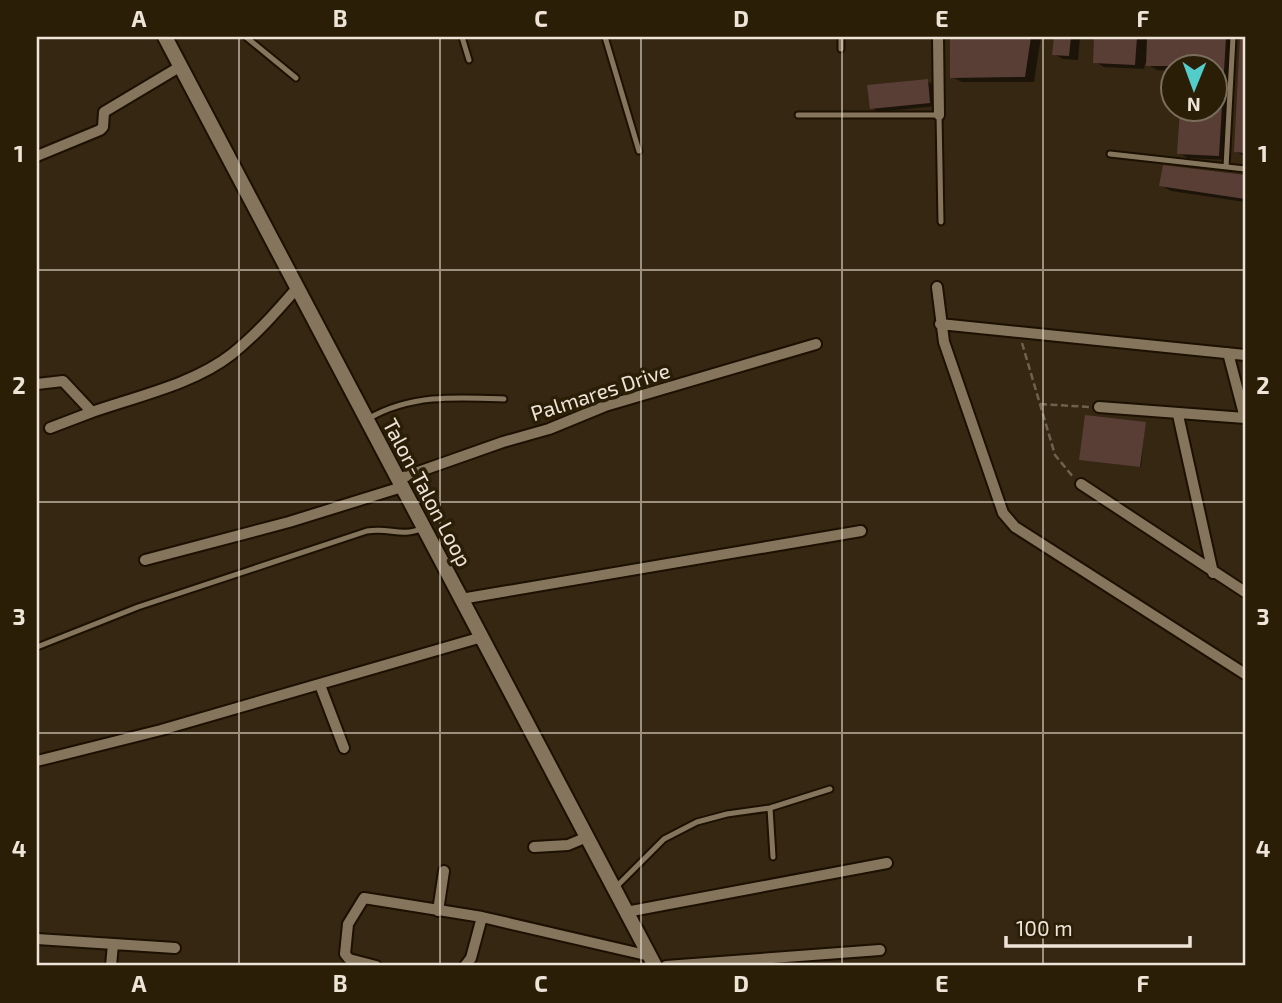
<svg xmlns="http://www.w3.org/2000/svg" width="1282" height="1003" font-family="'Exo 2',sans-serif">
<rect width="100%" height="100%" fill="#352711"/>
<!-- shadow -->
<path fill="#0007" d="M 951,37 L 1041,37 L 1034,82 L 962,82 L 952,77 Z
M 1055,37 L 1080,37 L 1078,60 L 1063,59 L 1054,54 Z
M 1096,37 L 1235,37 L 1228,160 L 1188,158 L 1179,153 L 1216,108 L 1216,66 L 1174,66 L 1174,71 L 1157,70 L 1145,63 L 1144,69 L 1104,67 L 1095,62 Z
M 1242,37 L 1245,37 L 1245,157 L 1235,151 Z
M 927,81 L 934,85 L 936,106 L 878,112 L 872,108 Z
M 1164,167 L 1245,177 L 1245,202 L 1171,191 L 1161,185 Z
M 1145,424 L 1141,467 L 1082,460 Z"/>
<!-- building -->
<path fill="#593e36" d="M 950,37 L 1031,37 L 1025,77 L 950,78 Z
M 1054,37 L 1071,37 L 1069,56 L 1052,55 Z
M 1094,37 L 1137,37 L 1135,65 L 1093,63 Z
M 1147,37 L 1226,37 L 1219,156 L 1177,154 L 1180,108 L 1216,108 L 1216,66 L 1146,66 Z
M 1240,37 L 1245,37 L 1245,153 L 1234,152 Z
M 928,79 L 930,103 L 870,109 L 867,85 Z
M 1163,165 L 1245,175 L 1245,199 L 1159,186 Z
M 1085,415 L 1146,422 L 1140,467 L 1079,460 Z"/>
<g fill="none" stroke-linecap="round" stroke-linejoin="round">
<defs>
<path id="service" d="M 246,37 L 296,78
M 462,37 L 469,60
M 605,37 L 639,151
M 841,37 L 841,49
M 798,115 L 939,115 L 941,222
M 1110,154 L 1245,169
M 1226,167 L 1233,37
M 368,419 C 410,394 458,397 504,399
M 37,647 L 138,607 L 367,531 C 392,527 399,538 424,528
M 770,808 L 773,857
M 614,889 L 664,839 L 697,822 L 727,814 L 770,808 L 830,789"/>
<path id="minor" d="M 938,37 L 939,115
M 37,156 L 100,130 L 103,127 L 104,112 L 181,66
M 937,287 L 944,342 L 1003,513 L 1015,527 L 1245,674
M 940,324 L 1245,355
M 1228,353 L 1245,418
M 37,384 L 63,381 L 92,412 C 138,396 194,384 232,354 C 256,335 277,311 297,288
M 1099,407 L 1245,418
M 1178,415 L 1213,573
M 50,428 L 92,412
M 398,479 L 503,442 L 549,429 L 605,406 L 816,344
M 1081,484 L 1245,592
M 145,560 L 289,522 L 402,487
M 461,599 L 861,531
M 320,685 L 344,748
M 37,761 L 161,730 L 482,637
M 534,847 L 568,845 L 587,837
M 438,911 L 444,871
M 626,912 L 887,863
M 37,939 L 175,948
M 111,966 L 113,944
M 376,966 L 349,959 L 345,954 L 348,924 L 364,898 L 482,917
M 465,966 L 471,958 L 482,917 L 650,956
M 666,966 L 880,950"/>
<path id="tertiary" d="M 165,37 L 655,966"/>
</defs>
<!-- service casing -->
<use href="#service" stroke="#1c1000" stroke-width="9"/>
<!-- minor casing -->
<use href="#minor" stroke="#1c1000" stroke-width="14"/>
<!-- tertiary casing -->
<use href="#tertiary" stroke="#1c1000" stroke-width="18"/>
<!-- path -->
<path stroke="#6e624f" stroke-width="2.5" stroke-dasharray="7 3.5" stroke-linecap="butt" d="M 1022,343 L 1055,455 L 1074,478
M 1040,404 L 1089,407"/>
<!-- service -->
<use href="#service" stroke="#85755d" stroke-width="5"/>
<!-- minor -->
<use href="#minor" stroke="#85755d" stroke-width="10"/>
<!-- tertiary -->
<use href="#tertiary" stroke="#85755d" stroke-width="14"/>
</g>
<!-- grid -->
<path fill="none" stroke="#eee5d8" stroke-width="2" stroke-opacity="0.55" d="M 239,37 L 239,966M 440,37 L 440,966M 641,37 L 641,966M 842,37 L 842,966M 1043,37 L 1043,966M 37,270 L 1245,270M 37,502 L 1245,502M 37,733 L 1245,733"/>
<g text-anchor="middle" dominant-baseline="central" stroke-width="7" stroke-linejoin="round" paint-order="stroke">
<!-- street labels -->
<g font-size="21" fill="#eee5d8" stroke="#2b1e07">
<text transform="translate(600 391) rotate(-18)">Palmares Drive</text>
<text transform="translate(428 492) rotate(62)">Talon-Talon Loop</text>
</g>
</g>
<!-- border -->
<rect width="1282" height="1003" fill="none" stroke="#2b1e07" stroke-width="77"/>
<!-- north arrow -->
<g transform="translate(1194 88) rotate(181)"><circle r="33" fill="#2b1e07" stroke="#796e5b" stroke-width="2"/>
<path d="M0-5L12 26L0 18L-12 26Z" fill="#53cdca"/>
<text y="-10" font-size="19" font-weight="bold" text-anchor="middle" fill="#eee5d8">N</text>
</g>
<!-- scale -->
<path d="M1006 936v10h184v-10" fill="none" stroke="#eee5d8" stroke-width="3.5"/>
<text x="1016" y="936" font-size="21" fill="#eee5d8" stroke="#2b1e07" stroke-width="5" paint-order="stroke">100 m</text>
<rect x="38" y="38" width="1206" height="926" fill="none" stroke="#eee5d8" stroke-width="2.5"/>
<g font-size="23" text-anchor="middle" font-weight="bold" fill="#eee5d8">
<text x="139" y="27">A</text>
<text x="340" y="27">B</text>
<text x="541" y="27">C</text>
<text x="741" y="27">D</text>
<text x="942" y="27">E</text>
<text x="1143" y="27">F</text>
<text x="19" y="162">1</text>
<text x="1263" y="162">1</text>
<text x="19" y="394">2</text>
<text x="1263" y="394">2</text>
<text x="19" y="625">3</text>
<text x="1263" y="625">3</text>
<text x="19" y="857">4</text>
<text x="1263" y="857">4</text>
<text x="139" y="992">A</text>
<text x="340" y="992">B</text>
<text x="541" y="992">C</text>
<text x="741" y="992">D</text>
<text x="942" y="992">E</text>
<text x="1143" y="992">F</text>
</g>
</svg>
